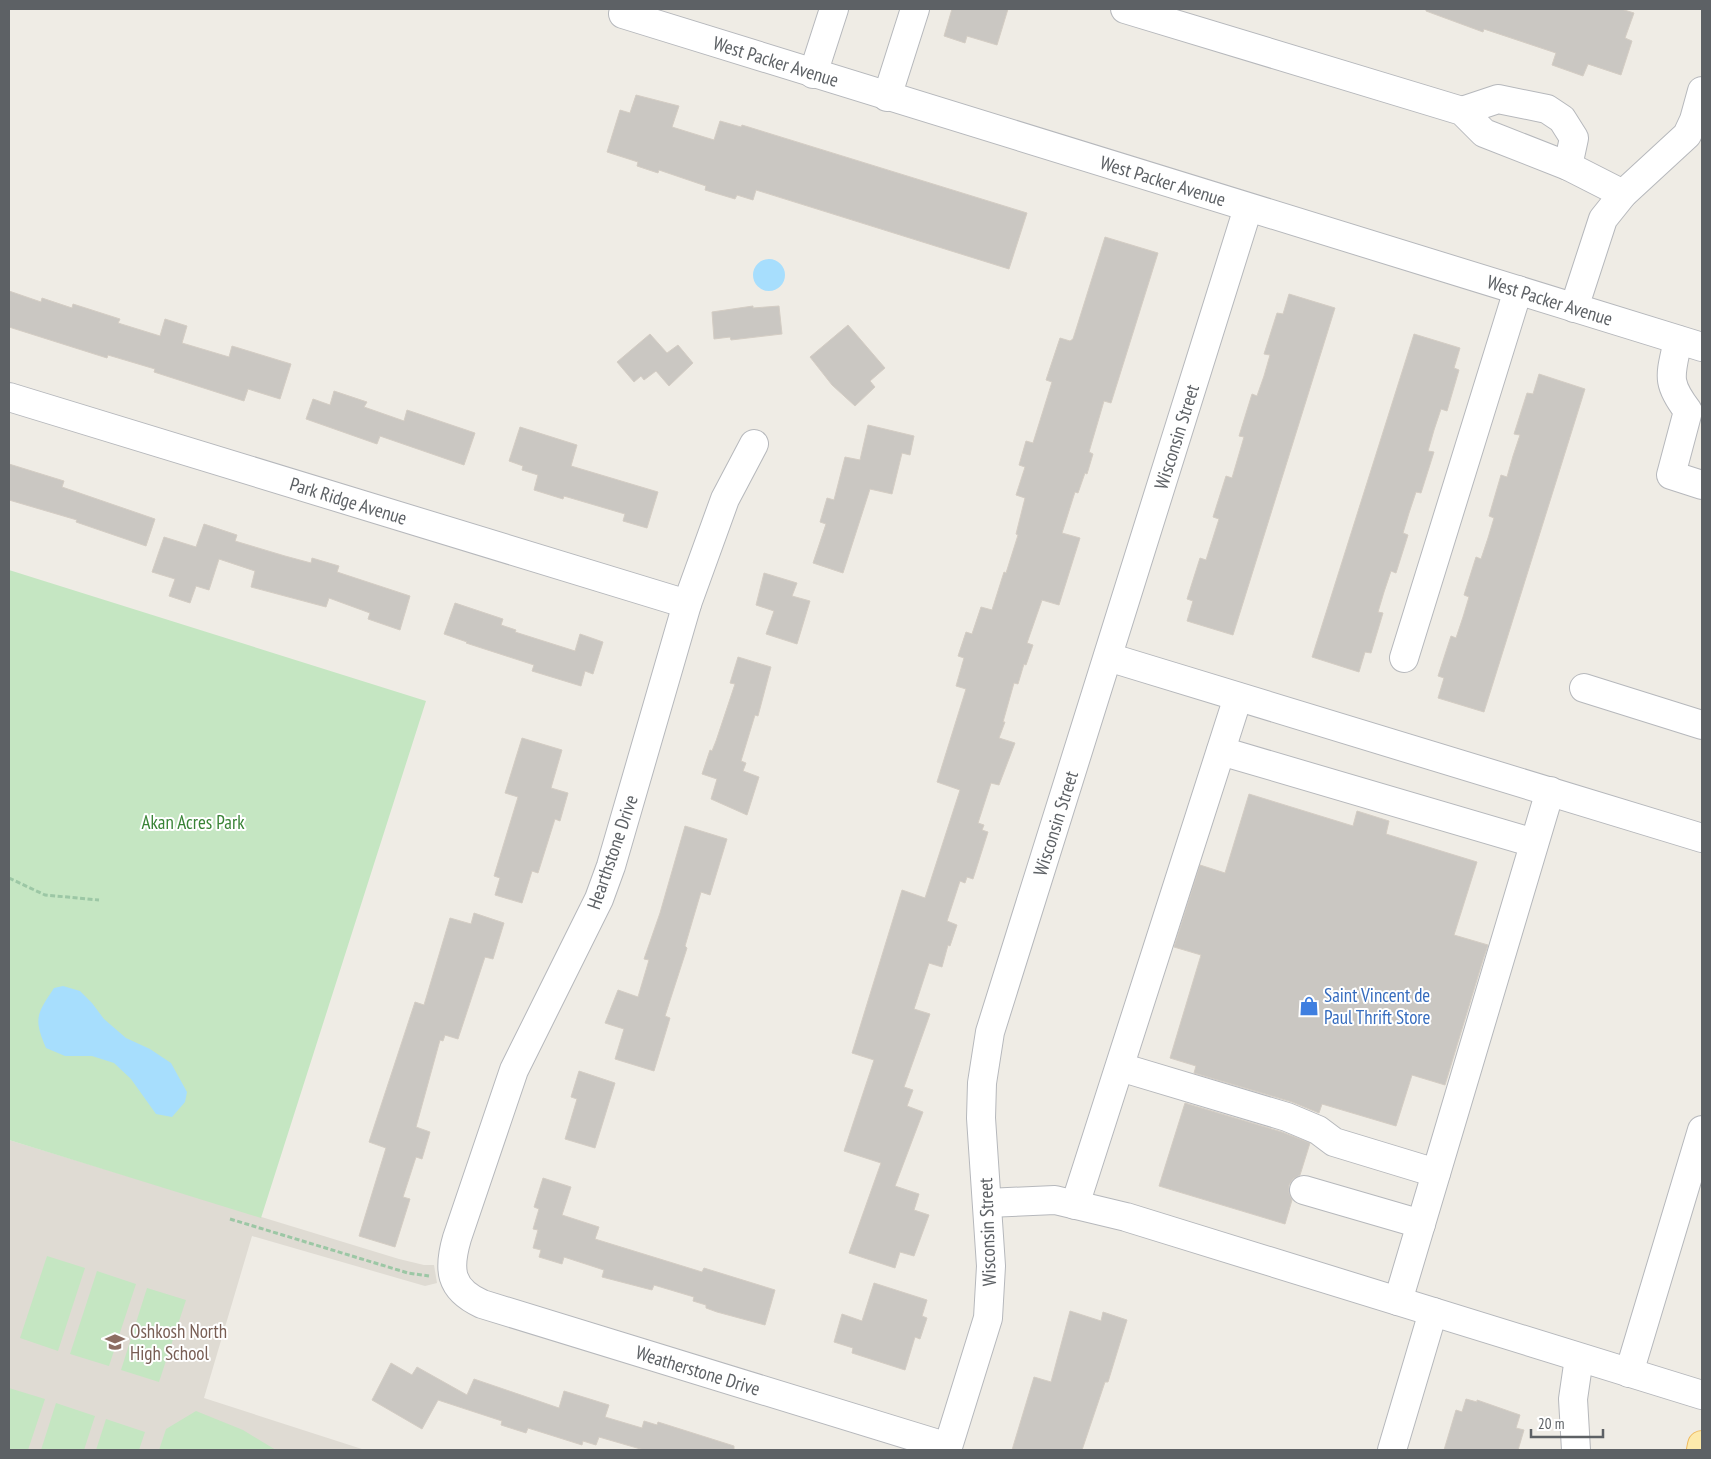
<svg xmlns="http://www.w3.org/2000/svg" width="1711" height="1459" font-family="'PT Sans Narrow',sans-serif">
<rect width="100%" height="100%" fill="#efece5"/>
<!-- education -->
<path fill="#dfdbd3" d="M 9,1140 L 399,1259 L 424,1265 L 434,1265 L 437,1283 L 425,1286 L 252,1236 L 204,1398 L 365,1450 L 9,1450 Z"/>
<!-- green -->
<path fill="#c5e6c2" d="M 9,570 L 426,701 L 261,1218 L 9,1140 Z
M 47,1256 L 85,1268 L 58,1351 L 20,1338 Z
M 97,1271 L 136,1284 L 109,1366 L 70,1354 Z
M 147,1288 L 186,1300 L 159,1382 L 121,1370 Z
M 9,1388 L 45,1399 L 28,1450 L 9,1450 Z
M 56,1403 L 95,1416 L 84,1450 L 41,1450 Z
M 196,1411 L 243,1430 L 276,1450 L 159,1450 L 166,1429 Z
M 106,1419 L 145,1432 L 139,1450 L 96,1450 Z"/>
<!-- water -->
<path fill="#a7defd" d="M753 275a16 16 0 1 1 32 0a16 16 0 1 1-32 0Z
M 63,986 L 80,991 L 92,1003 L 104,1019 L 126,1038 L 150,1049 L 171,1063 L 187,1092 L 185,1102 L 172,1117 L 156,1114 L 131,1079 L 114,1063 L 92,1056 L 65,1056 L 46,1048 C 33,1018 37,1014 54,988 Z"/>
<!-- building -->
<path fill="#cac7c2" stroke="#d4cdc4" d="M 952,9 L 1008,9 L 997,45 L 967,36 L 965,43 L 944,36 Z
M 1426,9 L 1621,9 L 1634,13 L 1625,38 L 1632,41 L 1621,75 L 1588,64 L 1583,76 L 1552,65 L 1556,53 L 1484,29 L 1483,32 L 1426,11 Z
M 636,95 L 679,106 L 672,127 L 714,140 L 720,121 L 741,127 L 742,125 L 1027,213 L 1009,269 L 756,190 L 753,200 L 737,195 L 735,199 L 705,190 L 706,186 L 659,170 L 658,173 L 637,166 L 638,162 L 607,152 L 620,110 L 630,113 Z
M 1105,237 L 1158,253 L 1111,403 L 1104,401 L 1089,452 L 1093,454 L 1087,474 L 1085,473 L 1078,493 L 1075,492 L 1062,533 L 1080,538 L 1059,605 L 1042,600 L 1027,643 L 1033,645 L 1026,665 L 1024,664 L 1018,684 L 1014,683 L 1003,722 L 1005,722 L 999,738 L 1015,743 L 999,785 L 991,783 L 978,823 L 984,825 L 982,830 L 988,832 L 973,879 L 967,877 L 965,883 L 960,881 L 947,921 L 957,925 L 950,946 L 948,945 L 942,967 L 929,963 L 914,1009 L 930,1014 L 904,1087 L 913,1090 L 907,1106 L 923,1112 L 895,1186 L 919,1194 L 914,1210 L 929,1215 L 914,1256 L 900,1252 L 895,1268 L 849,1253 L 881,1163 L 844,1151 L 874,1060 L 852,1053 L 902,890 L 925,898 L 960,790 L 937,782 L 966,689 L 956,686 L 964,658 L 958,656 L 966,632 L 972,634 L 981,607 L 992,610 L 1004,572 L 1006,573 L 1018,535 L 1016,534 L 1025,498 L 1016,495 L 1025,467 L 1019,465 L 1026,441 L 1033,443 L 1052,382 L 1046,380 L 1060,338 L 1070,341 L 1073,339 Z
M 9,291 L 41,302 L 42,298 L 72,308 L 73,304 L 120,319 L 118,323 L 160,336 L 165,319 L 187,326 L 182,343 L 229,357 L 232,346 L 291,364 L 280,399 L 248,389 L 244,401 L 154,372 L 155,369 L 108,355 L 107,358 L 9,327 Z
M 1289,294 L 1335,308 L 1233,635 L 1187,621 L 1193,601 L 1187,599 L 1200,558 L 1206,560 L 1219,519 L 1213,517 L 1226,476 L 1232,478 L 1244,437 L 1239,436 L 1252,394 L 1257,396 L 1264,376 L 1270,355 L 1264,354 L 1277,313 L 1283,314 Z
M 753,306 L 753,308 L 779,306 L 782,334 L 731,340 L 730,337 L 714,339 L 712,312 Z
M 848,325 L 885,368 L 870,381 L 875,387 L 855,406 L 832,385 L 810,357 Z
M 650,334 L 667,353 L 678,345 L 693,363 L 669,386 L 656,371 L 644,380 L 641,376 L 634,382 L 617,362 Z
M 1414,334 L 1460,348 L 1454,368 L 1459,370 L 1447,411 L 1441,409 L 1434,430 L 1428,451 L 1434,452 L 1421,493 L 1416,492 L 1409,513 L 1403,533 L 1408,535 L 1396,573 L 1391,571 L 1384,592 L 1378,612 L 1383,613 L 1371,653 L 1365,652 L 1359,672 L 1312,657 Z
M 1539,374 L 1585,389 L 1484,712 L 1438,698 L 1444,678 L 1438,676 L 1451,636 L 1456,638 L 1463,617 L 1469,597 L 1464,595 L 1476,557 L 1481,559 L 1488,538 L 1494,518 L 1489,516 L 1501,475 L 1507,477 L 1513,456 L 1520,435 L 1514,434 L 1527,393 L 1533,394 Z
M 334,391 L 367,402 L 364,407 L 404,421 L 407,410 L 475,433 L 464,465 L 380,436 L 377,444 L 306,419 L 313,399 L 330,405 Z
M 868,425 L 914,436 L 910,455 L 902,453 L 892,494 L 870,489 L 843,573 L 813,563 L 826,524 L 820,522 L 827,498 L 834,500 L 845,457 L 860,460 Z
M 520,427 L 577,445 L 571,466 L 658,492 L 647,528 L 623,521 L 625,514 L 564,496 L 563,499 L 534,490 L 538,475 L 522,470 L 523,466 L 509,461 Z
M 9,464 L 64,481 L 62,487 L 155,519 L 146,546 L 76,522 L 77,520 L 9,500 Z
M 204,524 L 237,535 L 235,541 L 285,556 L 311,563 L 312,558 L 339,566 L 337,572 L 410,596 L 400,630 L 368,619 L 370,613 L 329,598 L 326,607 L 251,587 L 255,571 L 219,559 L 209,590 L 196,586 L 190,603 L 169,596 L 175,579 L 152,572 L 164,537 L 196,547 Z
M 764,573 L 797,583 L 792,596 L 810,601 L 797,644 L 766,634 L 774,611 L 756,605 Z
M 455,603 L 503,619 L 501,625 L 516,630 L 515,632 L 575,651 L 580,634 L 603,642 L 593,674 L 585,671 L 581,686 L 532,671 L 534,665 L 466,643 L 467,642 L 444,634 Z
M 738,657 L 771,667 L 758,716 L 755,715 L 741,761 L 746,763 L 743,771 L 759,777 L 747,815 L 711,799 L 717,779 L 702,774 L 710,750 L 712,751 L 716,741 L 735,684 L 730,683 Z
M 522,738 L 562,750 L 551,788 L 568,793 L 560,821 L 555,819 L 538,873 L 532,871 L 522,903 L 495,895 L 500,878 L 494,876 L 518,797 L 505,793 Z
M 1249,794 L 1353,826 L 1357,811 L 1389,821 L 1386,834 L 1477,862 L 1454,935 L 1488,945 L 1483,960 L 1445,1085 L 1412,1075 L 1396,1126 L 1322,1104 L 1319,1113 L 1292,1102 L 1194,1073 L 1196,1066 L 1170,1058 L 1201,955 L 1174,947 L 1200,865 L 1225,873 Z
M 685,826 L 727,839 L 710,895 L 701,892 L 685,946 L 687,948 L 665,1016 L 670,1018 L 654,1071 L 615,1059 L 624,1029 L 605,1023 L 618,990 L 638,997 L 649,960 L 644,959 L 660,913 Z
M 474,913 L 504,923 L 493,959 L 485,957 L 458,1039 L 445,1035 L 443,1041 L 440,1040 L 416,1127 L 430,1132 L 422,1159 L 416,1157 L 403,1197 L 410,1199 L 395,1247 L 359,1236 L 386,1148 L 369,1142 L 415,1002 L 424,1005 L 450,918 L 471,924 Z
M 579,1071 L 615,1083 L 595,1148 L 565,1139 L 577,1099 L 571,1097 Z
M 1185,1103 L 1282,1132 L 1310,1143 L 1300,1175 L 1293,1179 L 1289,1185 L 1289,1193 L 1292,1200 L 1285,1224 L 1159,1186 Z
M 543,1178 L 571,1187 L 562,1215 L 599,1227 L 595,1239 L 702,1272 L 704,1268 L 775,1290 L 765,1325 L 717,1312 L 706,1308 L 706,1305 L 693,1301 L 694,1297 L 654,1285 L 652,1290 L 602,1277 L 604,1270 L 564,1257 L 562,1264 L 539,1257 L 541,1250 L 533,1248 L 538,1230 L 533,1229 L 539,1209 L 534,1207 Z
M 874,1283 L 927,1300 L 922,1316 L 927,1318 L 920,1339 L 915,1337 L 905,1370 L 852,1353 L 853,1348 L 834,1342 L 842,1314 L 862,1321 Z
M 1070,1311 L 1101,1321 L 1103,1312 L 1127,1320 L 1108,1382 L 1105,1382 L 1082,1450 L 1012,1450 L 1034,1377 L 1051,1382 Z
M 391,1363 L 412,1375 L 417,1367 L 467,1395 L 474,1379 L 559,1408 L 564,1391 L 609,1405 L 605,1417 L 642,1428 L 644,1421 L 657,1425 L 658,1422 L 734,1446 L 734,1450 L 644,1450 L 599,1437 L 596,1445 L 583,1441 L 582,1445 L 528,1428 L 526,1433 L 501,1425 L 502,1421 L 438,1400 L 422,1429 L 372,1400 Z
M 1466,1399 L 1477,1402 L 1477,1400 L 1520,1415 L 1516,1428 L 1524,1430 L 1518,1450 L 1444,1450 L 1456,1410 L 1462,1412 Z"/>
<g fill="none" stroke-linecap="round" stroke-linejoin="round">
<defs>
<g id="minor">
<path d="M 1125,9 L 1462,111 L 1484,133 L 1568,166 L 1623,194"/>
<path id="s1" d="M 623,14 L 1702,347"/>
<path d="M 813,74 L 834,9"/>
<path d="M 887,97 L 915,9"/>
<path d="M 1462,111 L 1498,99 L 1547,109 L 1562,119 L 1574,138 L 1568,166"/>
<path d="M 1574,308 L 1603,219 L 1623,194 L 1687,135 L 1694,120 L 1702,91"/>
<path d="M 1678,340 C 1671,375 1665,381 1688,411 L 1671,475 L 1702,485"/>
<path id="s2" d="M 9,397 L 687,604"/>
<path id="s3" d="M 754,444 L 725,499 L 687,604 L 611,866 L 599,899 L 514,1070 L 457,1238 C 448,1269 449,1289 482,1304 L 948,1447"/>
<path d="M 1108,657 L 1702,838"/>
<path d="M 1404,658 L 1518,290"/>
<path d="M 1584,688 L 1702,725"/>
<path d="M 1221,751 L 1534,843"/>
<path d="M 1120,1067 L 1287,1117 L 1318,1130 L 1334,1142 L 1436,1173"/>
<path d="M 1304,1190 L 1421,1224"/>
<path d="M 987,1203 L 1055,1200 L 1126,1217 L 1702,1395"/>
<path d="M 1075,1205 L 1238,697"/>
<path d="M 1398,1301 L 1550,791"/>
<path d="M 1629,1373 L 1702,1130"/>
<path id="s4" d="M 947,1450 L 988,1318 L 991,1266 L 981,1118 L 982,1083 L 990,1032 L 1248,208"/>
<path d="M 1392,1450 L 1433,1312"/>
<path d="M 1576,1450 L 1573,1399 L 1579,1358"/>
</g>
<path id="major" d="M 1701,1450 L 1702,1445"/>
</defs>
<!-- minor casing -->
<use href="#minor" stroke="#b6b8bc" stroke-width="30"/>
<!-- major casing -->
<use href="#major" stroke="#efbb5f" stroke-width="30"/>
<!-- path -->
<path stroke="#9cc7a5" stroke-width="3" stroke-dasharray="5 2.5" stroke-linecap="butt" d="M 9,878 L 45,895 L 99,900
M 230,1219 L 408,1273 L 429,1276"/>
<!-- minor -->
<use href="#minor" stroke="#fff" stroke-width="28"/>
<!-- major -->
<use href="#major" stroke="#fdeaac" stroke-width="28"/>
</g>
<!-- icons -->
<defs>
<symbol id="shop-bare" viewBox="-9 -9 18 18"><path d="M-5-2.5h2.3a2.7 3.5 0 0 1 5.4 0H5L5.5 6h-11ZM-1.5-2.5h3a1.5 2.3 0 0 0-3 0Z" fill="#3f7fe0" stroke="#fff" stroke-width="2.5" paint-order="stroke"/></symbol>
<symbol id="school-bare" viewBox="-9 -9 18 18"><path d="M0-5L7-2L0 1L-7-2ZM-4 1L0 2.5L4 1V4Q0 6-4 4Z" fill="#8d6e63" stroke="#fff" stroke-width="2.5" paint-order="stroke"/></symbol>
</defs>
<g fill-rule="evenodd">
<use href="#shop-bare" x="1295" y="992" width="28" height="28"/>
<use href="#school-bare" x="101" y="1328" width="28" height="28"/>
</g>
<g text-anchor="middle" dominant-baseline="central" stroke-width="4" stroke-linejoin="round" paint-order="stroke">
<!-- street labels -->
<g font-size="19" fill="#5d6165" stroke="#fff">
<text stroke="none"><textPath href="#s1" startOffset="160">West Packer Avenue</textPath></text>
<text stroke="none"><textPath href="#s1" startOffset="565">West Packer Avenue</textPath></text>
<text stroke="none"><textPath href="#s1" startOffset="970">West Packer Avenue</textPath></text>
<text stroke="none"><textPath href="#s4" startOffset="1049">Wisconsin Street</textPath></text>
<text stroke="none"><textPath href="#s2" startOffset="355">Park Ridge Avenue</textPath></text>
<text stroke="none"><textPath href="#s4" startOffset="644">Wisconsin Street</textPath></text>
<text transform="translate(612 852) rotate(-71)">Hearthstone Drive</text>
<text transform="translate(987 1232) rotate(-92)">Wisconsin Street</text>
<text stroke="none"><textPath href="#s3" startOffset="1156">Weatherstone Drive</textPath></text>
</g>
<!-- park labels -->
<g font-size="19" fill="#398336" stroke="#fff">
<text x="193" y="822">Akan Acres Park</text>
</g>
<!-- shop labels -->
<g font-size="19" fill="#366cbe" stroke="#fff" text-anchor="start">
<text x="1324" y="995">Saint Vincent de<tspan x="1324" dy="22">Paul Thrift Store</tspan></text>
</g>
<!-- education labels -->
<g font-size="19" fill="#785e54" stroke="#fff" text-anchor="start">
<text x="130" y="1331">Oshkosh North<tspan x="130" dy="22">High School</tspan></text>
</g>
</g>
<!-- border -->
<rect width="1711" height="1459" fill="none" stroke="#5d6165" stroke-width="20"/>
<!-- scale -->
<path d="M1531 1429v8h72v-8" fill="none" stroke="#5d6165" stroke-width="2.5"/>
<text x="1538" y="1429" font-size="15" fill="#5d6165" stroke="#ffffff" stroke-width="4" paint-order="stroke">20 m</text>
</svg>
